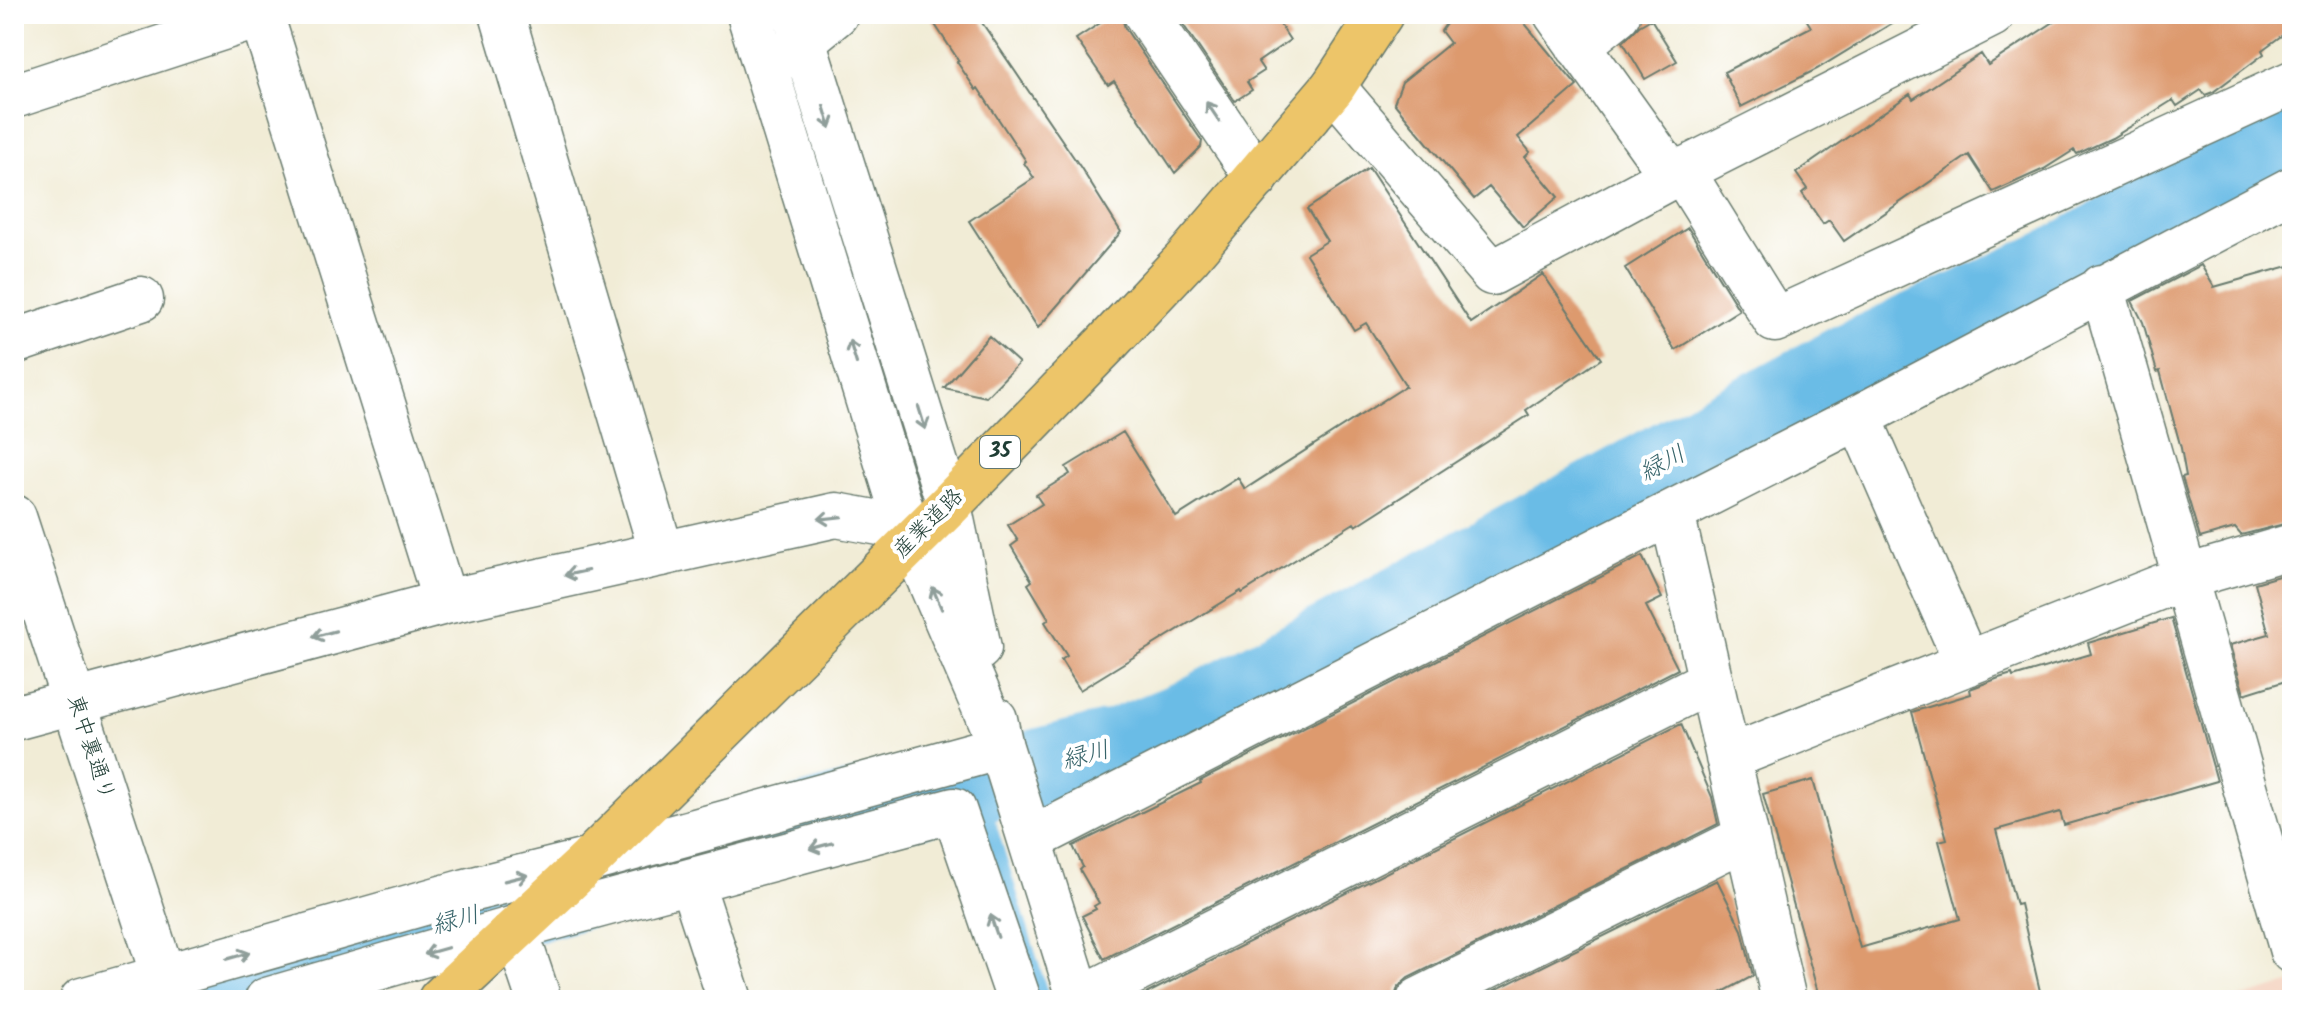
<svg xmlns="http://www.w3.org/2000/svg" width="2306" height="1014" font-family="Kalam,'Klee One',sans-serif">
<rect width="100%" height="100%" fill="#fff"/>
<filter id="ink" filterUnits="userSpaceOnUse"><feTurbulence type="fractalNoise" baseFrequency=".0125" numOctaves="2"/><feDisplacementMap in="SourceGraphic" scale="16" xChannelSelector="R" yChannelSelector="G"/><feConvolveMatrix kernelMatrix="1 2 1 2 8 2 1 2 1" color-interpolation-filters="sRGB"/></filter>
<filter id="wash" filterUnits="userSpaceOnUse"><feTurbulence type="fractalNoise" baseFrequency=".006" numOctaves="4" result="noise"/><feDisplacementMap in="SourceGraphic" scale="32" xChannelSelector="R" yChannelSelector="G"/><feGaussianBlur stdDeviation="1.8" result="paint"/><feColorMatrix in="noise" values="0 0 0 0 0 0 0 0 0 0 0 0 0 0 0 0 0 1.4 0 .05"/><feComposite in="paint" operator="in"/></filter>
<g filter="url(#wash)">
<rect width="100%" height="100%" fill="#f1ecd6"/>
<!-- built -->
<path fill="#f4d3c0" d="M 2292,983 L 2292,1000 L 2232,1000 Z"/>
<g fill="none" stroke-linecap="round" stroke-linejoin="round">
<!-- stream -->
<path stroke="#6bbce6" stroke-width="14" d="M 1007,777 L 977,785 L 1043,1000"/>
<!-- river -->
<path stroke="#6bbce6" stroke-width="80" d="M 1026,772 L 1116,749 L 1193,718 L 1851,362 L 2058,267 L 2261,150 L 2292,135
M 168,1000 L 603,883 L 862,809 L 977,785"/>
</g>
<g id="blocks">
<!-- building -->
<path fill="#dd9a6e" d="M 928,14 L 976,14 L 1081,168 L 1121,232 L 1038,328 L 969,221 L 1034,178 L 1024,163 L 1026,161 L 978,88 L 976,90 L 957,62 L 959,61 Z
M 1114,14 L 1121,14 L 1125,28 L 1202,141 L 1201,147 L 1175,173 L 1114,81 L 1108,85 L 1076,39 Z
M 1176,14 L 1273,14 L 1290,40 L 1258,62 L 1264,71 L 1247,82 L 1252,90 L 1235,101 Z
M 1453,14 L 1517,14 L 1577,86 L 1518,137 L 1530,152 L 1525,157 L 1558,197 L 1523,227 L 1489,187 L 1474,199 L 1394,103 L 1402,82 L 1450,43 L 1441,31 Z
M 1803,14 L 1907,14 L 1817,69 L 1741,107 L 1724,72 L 1811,27 Z
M 2066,14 L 2292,14 L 2292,28 L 2262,50 L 2264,54 L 2213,92 L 2205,95 L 2201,90 L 2177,106 L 2173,100 L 2112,138 L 2077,154 L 2074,150 L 2044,169 L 1993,192 L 1969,155 L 1844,241 L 1829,220 L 1823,224 L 1802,193 L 1807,189 L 1796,173 L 1910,94 L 1913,99 L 1981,54 L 1988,65 Z
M 1651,19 L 1677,61 L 1645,79 L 1623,42 L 1639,26 Z
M 1369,168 L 1471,323 L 1543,274 L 1601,359 L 1526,410 L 1529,415 L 1356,526 L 1354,523 L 1242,593 L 1241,591 L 1080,690 L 1061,660 L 1067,656 L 1045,622 L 1049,619 L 1028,584 L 1032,581 L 1011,546 L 1018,541 L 1008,525 L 1042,504 L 1036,495 L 1070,474 L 1066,467 L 1123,432 L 1176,517 L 1238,478 L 1245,489 L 1406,386 L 1366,323 L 1354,330 L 1306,254 L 1327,241 L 1307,209 Z
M 1688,228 L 1739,310 L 1675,350 L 1625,268 Z
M 2201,265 L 2214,287 L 2292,265 L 2292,522 L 2241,535 L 2235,528 L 2200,538 L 2182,477 L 2186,476 L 2181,448 L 2160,371 L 2157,372 L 2143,322 L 2132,301 Z
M 989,336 L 1019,363 L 986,397 L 944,388 Z
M 1642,556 L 1662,598 L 1646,606 L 1678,669 L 1104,959 L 1082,916 L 1096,909 L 1094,906 L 1099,903 L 1080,870 L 1083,867 L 1073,846 L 1201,783 L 1200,781 Z
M 2292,572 L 2292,679 L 2244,694 L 2230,645 L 2269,634 L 2255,583 Z
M 2171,618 L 2217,781 L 2064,825 L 2060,812 L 1996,830 L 2016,905 L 2020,904 L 2042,1000 L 1820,1000 L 1763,794 L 1813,780 L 1860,948 L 1960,919 L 1939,841 L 1947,839 L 1912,712 L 1971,694 L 1970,689 L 1999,678 L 2012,674 L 2013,677 L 2091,654 L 2088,643 Z
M 1681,724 L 1712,797 L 1718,824 L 1408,978 L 1398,987 L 1394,1000 L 1134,1000 Z
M 1717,880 L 1742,930 L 1753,976 L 1708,1000 L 1475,1000 Z"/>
</g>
</g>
<g filter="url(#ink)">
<use href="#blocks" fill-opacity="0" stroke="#687a6d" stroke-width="2"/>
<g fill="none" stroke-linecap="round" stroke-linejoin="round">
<defs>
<path id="minor" d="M 261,14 L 445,602
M 502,14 L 662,554
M 795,14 L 949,505 L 979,648
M 1146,14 L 1257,177
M 1556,14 L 1672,176 L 1993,14
M 1578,46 L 1618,14
M 782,58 L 836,14
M 1333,87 L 1492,273 L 1672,176
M 14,96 L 265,14
M 1681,169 L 1775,320 L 2292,83
M 2102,287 L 2292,951
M 14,342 L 141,299
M 1859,417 L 1967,664
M 1672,513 L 1784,1000
M 14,517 L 171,1000
M 14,718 L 445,602 L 836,515 L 907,528
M 995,719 L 1001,747 L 1080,1000
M 1728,758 L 2186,577 L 2292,546
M 1030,840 L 1859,417 L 2292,189
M 691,881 L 730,1000
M 515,928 L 539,1000
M 1080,999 L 1710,681
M 82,1000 L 466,891 L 590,860 L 1001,747 L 907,528 L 749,14
M 267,1000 L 515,928 L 954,810 L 1019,1000
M 1419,1000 L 1747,837"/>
<path id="major" d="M 440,1000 L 590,860 L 949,505 L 1107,343 L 1188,257 L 1333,87 L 1381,14"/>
</defs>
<!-- minor casing -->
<use href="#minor" stroke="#687a6d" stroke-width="47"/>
<!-- major casing -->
<use href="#major" stroke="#687a6d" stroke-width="47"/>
<!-- minor -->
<use href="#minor" stroke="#fff" stroke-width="44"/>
<!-- major -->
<use href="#major" stroke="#edc569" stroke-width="44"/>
</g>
<!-- one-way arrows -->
<defs><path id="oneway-shaft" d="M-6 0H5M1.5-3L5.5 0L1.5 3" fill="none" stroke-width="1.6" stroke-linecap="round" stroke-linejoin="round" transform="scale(2)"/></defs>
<g stroke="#8f9e9a">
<use href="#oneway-shaft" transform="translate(1213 112) rotate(-124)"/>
<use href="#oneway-shaft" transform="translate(827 117) rotate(73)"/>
<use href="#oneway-shaft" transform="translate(853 352) rotate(-107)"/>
<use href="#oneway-shaft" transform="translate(922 418) rotate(73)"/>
<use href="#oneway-shaft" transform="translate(830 518) rotate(174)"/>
<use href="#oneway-shaft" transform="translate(576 573) rotate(168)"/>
<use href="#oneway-shaft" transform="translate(937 598) rotate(-113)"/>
<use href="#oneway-shaft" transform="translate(324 634) rotate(165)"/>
<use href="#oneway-shaft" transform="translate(821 846) rotate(165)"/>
<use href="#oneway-shaft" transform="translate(516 878) rotate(-14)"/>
<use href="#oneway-shaft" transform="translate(994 926) rotate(-109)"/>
<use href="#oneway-shaft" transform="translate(436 951) rotate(164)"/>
<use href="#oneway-shaft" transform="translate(238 956) rotate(-16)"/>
</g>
</g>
<g text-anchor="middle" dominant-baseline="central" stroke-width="8" stroke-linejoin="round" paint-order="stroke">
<!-- shield labels -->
<rect fill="#fff" stroke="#627771" stroke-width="2" x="980" y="436" width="40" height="32" rx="6"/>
<g font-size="20" font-weight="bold" fill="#1f3d34">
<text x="1000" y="452">35</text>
</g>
<!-- street labels -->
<g font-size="22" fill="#1f3d34" stroke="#fff">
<text transform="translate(929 524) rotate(-45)">産業道路</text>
<text transform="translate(90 748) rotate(72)">東中裏通り</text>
</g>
<!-- water labels -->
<g font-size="24" font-style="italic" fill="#366369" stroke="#fff">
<text transform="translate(1663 464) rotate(-28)">緑川</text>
<text transform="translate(1086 756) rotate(-15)">緑川</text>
<text transform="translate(456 921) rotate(-15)">緑川</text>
</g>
</g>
<!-- margin -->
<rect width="2306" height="1014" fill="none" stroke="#fff" stroke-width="48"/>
</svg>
